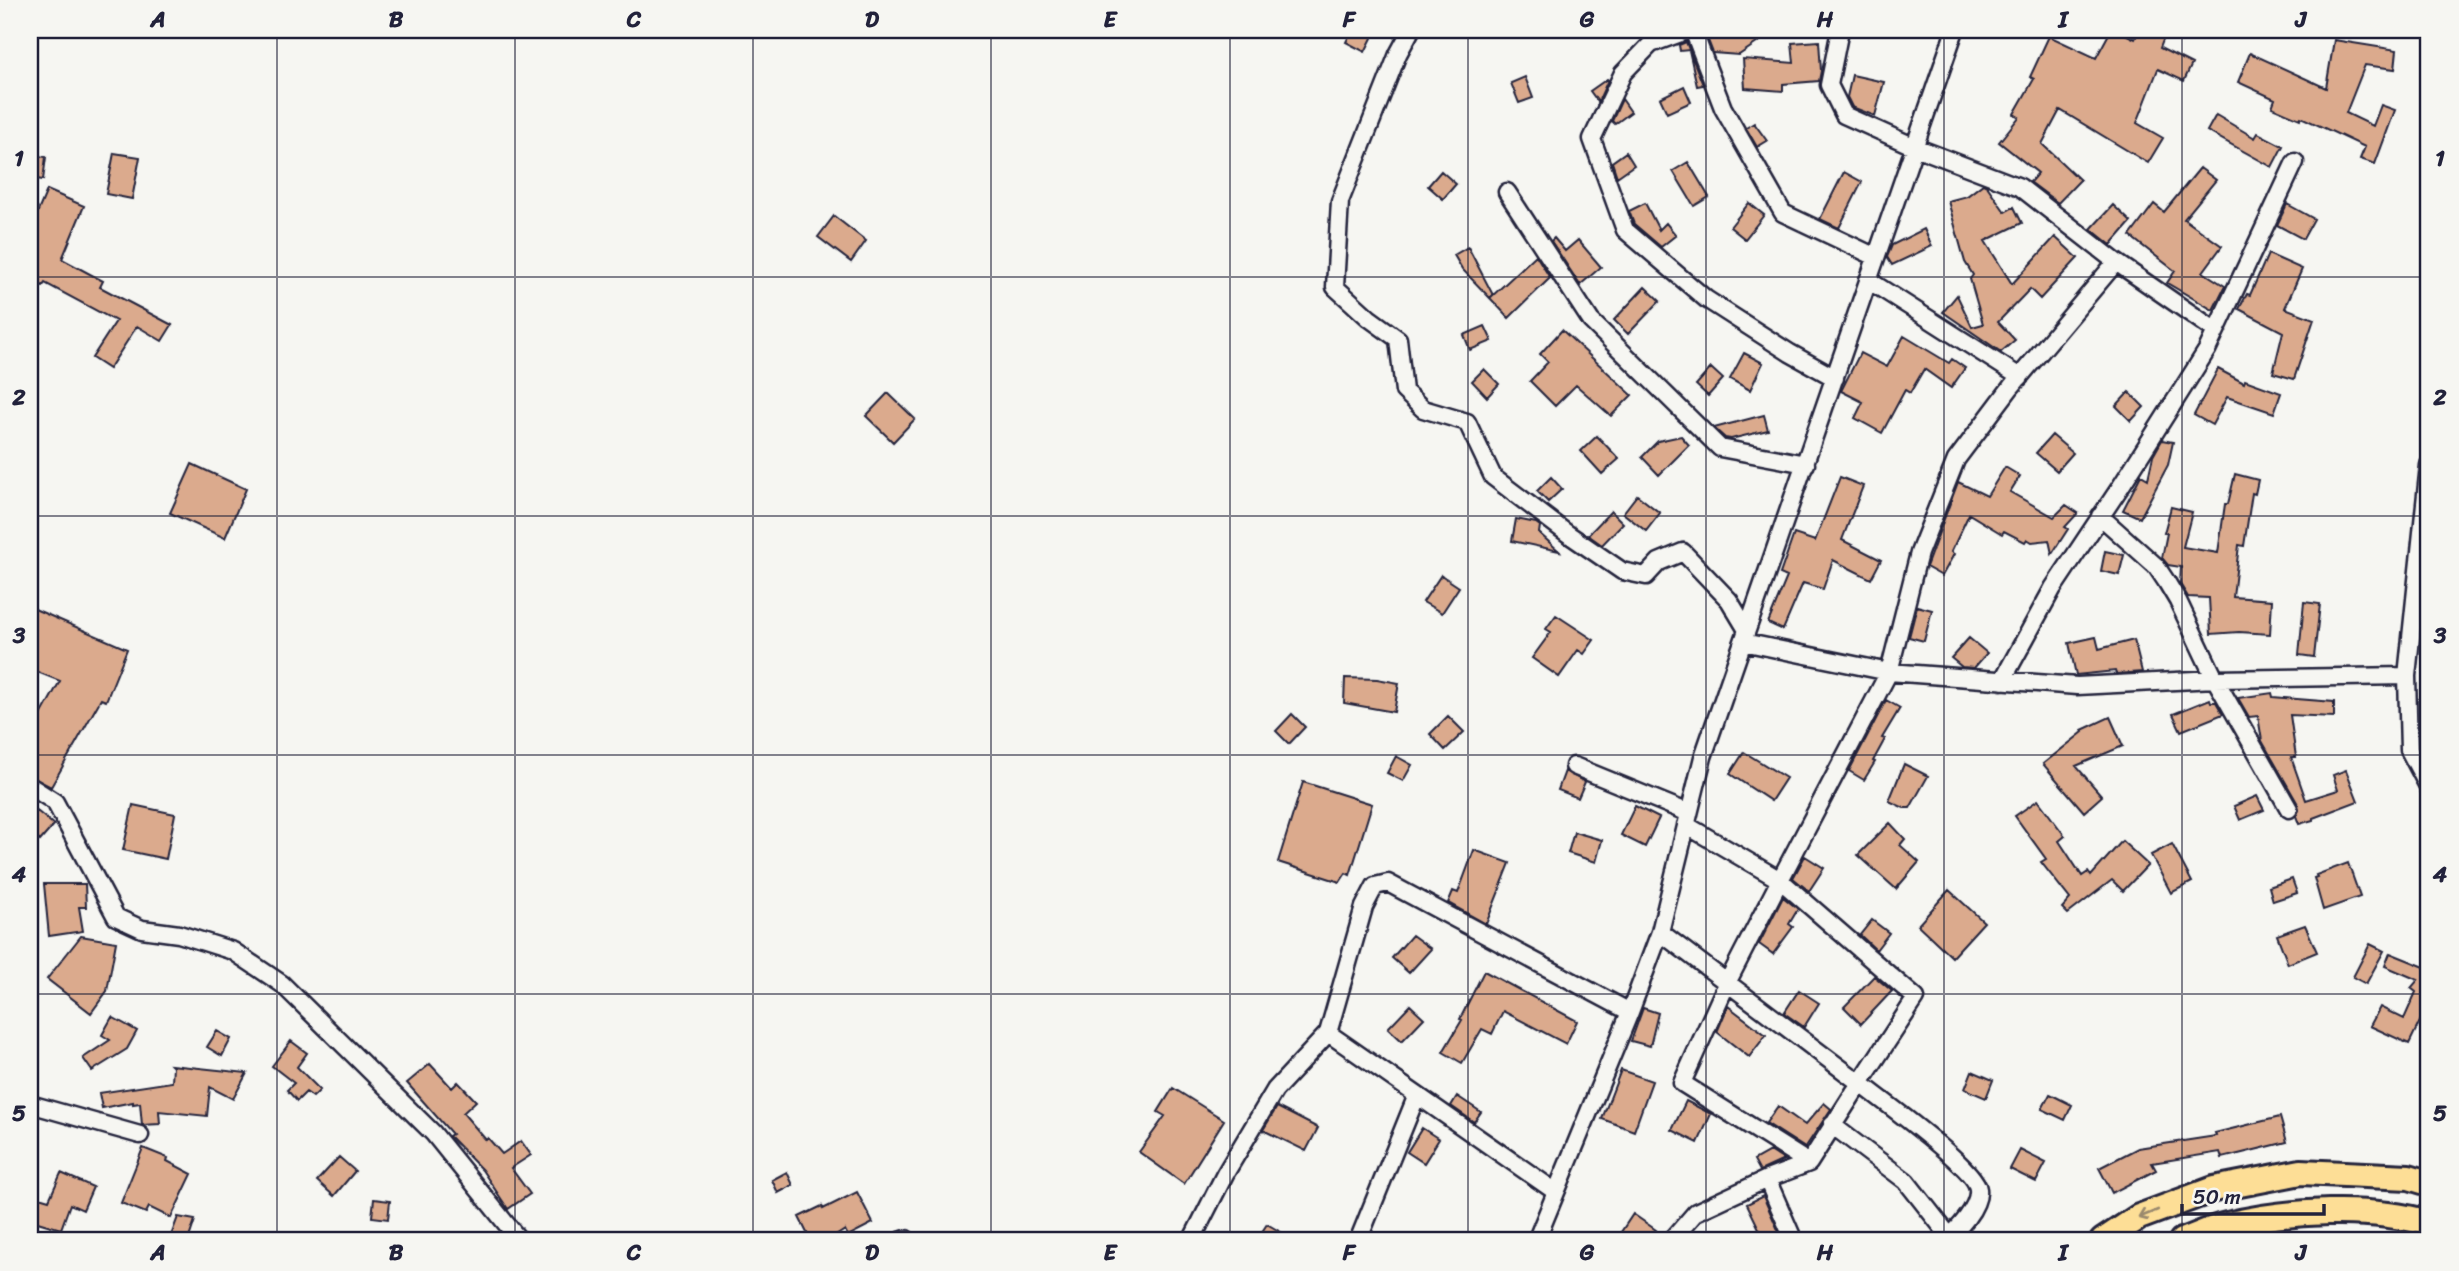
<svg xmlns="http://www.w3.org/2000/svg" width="2459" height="1271" font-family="Sriracha,sans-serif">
<rect width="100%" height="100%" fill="#f6f6f2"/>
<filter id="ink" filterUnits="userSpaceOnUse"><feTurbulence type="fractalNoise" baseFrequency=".0143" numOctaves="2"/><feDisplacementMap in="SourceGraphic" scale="14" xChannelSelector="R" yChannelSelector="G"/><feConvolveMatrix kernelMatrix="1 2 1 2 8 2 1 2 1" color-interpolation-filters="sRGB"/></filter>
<g filter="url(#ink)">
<!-- building -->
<path fill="#dbaa8d" stroke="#22223b" stroke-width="2" d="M 1352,30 L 1376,30 L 1365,52 L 1346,42 Z
M 1704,30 L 1776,30 L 1739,55 L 1713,53 Z
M 2111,30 L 2117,30 L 2135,39 L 2139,30 L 2167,30 L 2160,48 L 2192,64 L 2184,81 L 2158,69 L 2137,123 L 2163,138 L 2148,163 L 2060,110 L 2042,144 L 2080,180 L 2058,203 L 2030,182 L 2038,173 L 1999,142 L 2019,117 L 2014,114 L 2034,79 L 2030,77 L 2049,36 L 2096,58 Z
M 2334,40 L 2397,50 L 2395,69 L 2365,65 L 2346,113 L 2373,126 L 2381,105 L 2395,110 L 2375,164 L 2360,159 L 2365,147 L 2301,117 L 2300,119 L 2272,107 L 2275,99 L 2238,82 L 2250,53 L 2326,88 Z
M 1819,41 L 1821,71 L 1819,81 L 1783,84 L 1783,91 L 1745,88 L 1743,59 L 1794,63 L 1792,43 Z
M 1686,42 L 1703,85 L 1697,86 L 1689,50 L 1680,51 L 1679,45 Z
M 1852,75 L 1884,82 L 1875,116 L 1852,107 L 1847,97 Z
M 1525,77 L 1533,98 L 1519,103 L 1511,83 Z
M 1607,79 L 1608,80 L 1598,102 L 1590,91 Z
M 1684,86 L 1691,102 L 1667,113 L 1660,98 Z
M 1622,99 L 1631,112 L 1615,124 L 1612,121 Z
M 2216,115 L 2255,138 L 2258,133 L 2283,146 L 2272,167 L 2207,131 Z
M 1754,123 L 1767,141 L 1757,147 L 1746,128 Z
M 1626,152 L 1634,165 L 1617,177 L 1612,162 Z
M 114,153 L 140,157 L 132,199 L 106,194 Z
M 30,155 L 46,157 L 43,180 L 30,178 Z
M 1688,162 L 1709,197 L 1694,206 L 1673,171 Z
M 2200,168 L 2216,180 L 2184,219 L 2222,246 L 2203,272 L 2225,286 L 2213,310 L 2167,283 L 2175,271 L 2130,236 L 2154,204 L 2164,212 Z
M 1441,171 L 1456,184 L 1443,199 L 1428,186 Z
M 1844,172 L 1862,182 L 1839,228 L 1820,219 Z
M 1983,184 L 1987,186 L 2005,212 L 2014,207 L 2022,223 L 1985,241 L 2012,284 L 2055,237 L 2078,258 L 2040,299 L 2030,289 L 1998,322 L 2015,340 L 2001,352 L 1943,312 L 1957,295 L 1972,327 L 1983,324 L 1970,279 L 1973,275 L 1965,262 L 1948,201 L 1967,196 Z
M 47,190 L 84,206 L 62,259 L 103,281 L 100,287 L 172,325 L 162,341 L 137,326 L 109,369 L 92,358 L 116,321 L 45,283 L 43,286 L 41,285 L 30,306 L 30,230 Z
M 1645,203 L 1659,230 L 1666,223 L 1676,235 L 1661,247 L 1634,224 L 1629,211 Z
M 1749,203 L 1764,215 L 1745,239 L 1730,227 Z
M 2287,204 L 2314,219 L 2303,239 L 2277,225 Z
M 2113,205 L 2131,222 L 2111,245 L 2091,229 Z
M 834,216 L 866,241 L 851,262 L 818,237 Z
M 1924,229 L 1932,246 L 1892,265 L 1887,257 L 1892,245 Z
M 1554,238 L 1565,251 L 1578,240 L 1601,267 L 1580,285 L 1551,241 Z
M 1468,247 L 1493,295 L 1490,298 L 1462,269 L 1454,255 Z
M 2268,254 L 2302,269 L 2285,308 L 2314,319 L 2294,379 L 2273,373 L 2283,332 L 2239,309 L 2247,294 L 2250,295 Z
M 1536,255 L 1550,278 L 1509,318 L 1490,298 Z
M 1645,287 L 1660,301 L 1628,334 L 1614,320 Z
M 1485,326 L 1492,341 L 1470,350 L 1464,335 Z
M 1562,330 L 1632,395 L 1611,416 L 1576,385 L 1555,406 L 1530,381 L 1548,362 L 1540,354 Z
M 1904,336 L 1949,363 L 1952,359 L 1965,368 L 1951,388 L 1924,369 L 1910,393 L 1905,390 L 1882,433 L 1855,418 L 1863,402 L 1841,391 L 1860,353 L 1887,367 Z
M 1744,353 L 1763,363 L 1750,390 L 1730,379 Z
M 1711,368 L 1723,379 L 1708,396 L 1696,385 Z
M 1484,369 L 1499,384 L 1487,397 L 1472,381 Z
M 2218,369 L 2244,383 L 2245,380 L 2281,393 L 2274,413 L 2227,397 L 2212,425 L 2194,415 Z
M 2129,392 L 2144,407 L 2131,421 L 2116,406 Z
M 888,393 L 915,419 L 893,442 L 866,416 Z
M 1764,415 L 1768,430 L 1731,439 L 1725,438 L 1714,428 Z
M 2052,435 L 2073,453 L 2057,471 L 2036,453 Z
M 1597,436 L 1619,459 L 1602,474 L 1581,451 Z
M 1681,436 L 1689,445 L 1659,475 L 1642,457 L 1658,441 Z
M 2162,440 L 2173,442 L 2168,465 L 2140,518 L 2123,510 L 2141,475 L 2148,479 L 2153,456 Z
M 192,464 L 246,489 L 225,538 L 170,513 Z
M 2005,467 L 2020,476 L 2010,492 L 2054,517 L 2066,505 L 2078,513 L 2065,527 L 2068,529 L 2052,554 L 2049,540 L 2032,542 L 2027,539 L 2025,542 L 2004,531 L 2002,534 L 1969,514 L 1951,552 L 1954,554 L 1942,576 L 1926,567 L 1958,482 L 1987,496 Z
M 2235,474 L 2258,480 L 2255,494 L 2252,493 L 2244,546 L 2239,545 L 2233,597 L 2272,600 L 2270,634 L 2239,632 L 2211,634 L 2209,598 L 2188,597 L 2180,584 L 2181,567 L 2168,565 L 2162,558 L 2167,533 L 2164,533 L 2171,507 L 2192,512 L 2183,547 L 2218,553 L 2225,504 L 2228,504 Z
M 1551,477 L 1562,489 L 1548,502 L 1537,491 Z
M 1840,477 L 1863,486 L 1842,540 L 1881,560 L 1871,579 L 1833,560 L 1823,589 L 1803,583 L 1783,630 L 1768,623 L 1787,577 L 1780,574 L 1794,534 L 1815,541 Z
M 1637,495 L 1660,513 L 1646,531 L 1623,513 Z
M 1611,511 L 1623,523 L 1602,545 L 1588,535 Z
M 1516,519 L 1536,523 L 1540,526 L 1539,533 L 1559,551 L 1512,541 Z
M 2105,551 L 2124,555 L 2119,575 L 2101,571 Z
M 1441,575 L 1459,587 L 1442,613 L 1423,602 Z
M 2304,602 L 2320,604 L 2314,657 L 2299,655 Z
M 1917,606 L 1932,610 L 1924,641 L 1909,637 Z
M 30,607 L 127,649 L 106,701 L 101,699 L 51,787 L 30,776 L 30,735 L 60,681 L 30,669 Z
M 1556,615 L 1594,640 L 1584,654 L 1578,650 L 1559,677 L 1532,658 L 1551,632 L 1546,629 Z
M 2096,637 L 2099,649 L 2134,640 L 2142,672 L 2116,674 L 2115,671 L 2076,675 L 2069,643 Z
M 1969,638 L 1987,653 L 1974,668 L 1962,667 L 1951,658 Z
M 1345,678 L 1377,679 L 1399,683 L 1394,712 L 1344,703 Z
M 2272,693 L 2273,697 L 2334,702 L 2334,717 L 2290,715 L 2296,757 L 2291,757 L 2306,800 L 2338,790 L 2333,775 L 2346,770 L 2358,801 L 2313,818 L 2313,820 L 2299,824 L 2296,816 L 2299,810 L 2298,804 L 2262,741 L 2258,716 L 2249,717 L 2238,698 Z
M 2210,699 L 2211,702 L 2216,702 L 2223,714 L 2181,731 L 2173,714 Z
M 1886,700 L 1900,708 L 1882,738 L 1885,739 L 1873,761 L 1875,762 L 1864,780 L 1849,771 Z
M 1292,714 L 1305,727 L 1289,744 L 1276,731 Z
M 1448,716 L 1464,732 L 1445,750 L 1430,734 Z
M 2110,717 L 2123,746 L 2076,766 L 2102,796 L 2084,812 L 2043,764 L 2083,732 L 2082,730 Z
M 1744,752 L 1786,778 L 1771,801 L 1730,774 Z
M 1396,756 L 1412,765 L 1403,781 L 1387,773 Z
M 1904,764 L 1928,776 L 1910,808 L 1904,808 L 1889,801 Z
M 1565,771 L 1585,782 L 1578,798 L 1558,790 Z
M 1303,782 L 1372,804 L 1350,875 L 1346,873 L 1340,882 L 1278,862 Z
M 2257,796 L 2264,810 L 2240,820 L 2234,806 Z
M 2038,800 L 2065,836 L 2059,841 L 2082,876 L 2088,872 L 2091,876 L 2122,841 L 2148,865 L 2123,891 L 2112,880 L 2068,914 L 2062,908 L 2070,899 L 2041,862 L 2046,859 L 2015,816 Z
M 133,805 L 175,814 L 166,859 L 123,850 Z
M 1635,806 L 1659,818 L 1645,847 L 1621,835 Z
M 37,811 L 54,825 L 40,841 L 30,832 L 30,819 Z
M 1890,823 L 1905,839 L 1900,845 L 1919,862 L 1896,889 L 1858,855 Z
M 1574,832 L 1602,840 L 1596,862 L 1568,853 Z
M 2172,844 L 2192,882 L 2171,893 L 2151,855 Z
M 1474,850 L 1510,863 L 1486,924 L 1448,903 L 1453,891 L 1458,893 Z
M 1805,856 L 1824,868 L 1809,891 L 1793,878 Z
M 2348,863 L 2360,897 L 2323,910 L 2314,878 L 2317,877 L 2316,875 Z
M 2292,879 L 2297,893 L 2273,901 L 2269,887 Z
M 44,884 L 85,884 L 86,907 L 79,907 L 83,931 L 49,936 Z
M 1949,890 L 1984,922 L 1952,957 L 1918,925 Z
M 1783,897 L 1798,909 L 1789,924 L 1793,927 L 1773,954 L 1759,944 Z
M 1872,920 L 1889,933 L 1876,950 L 1860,935 Z
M 2305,925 L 2317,952 L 2288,964 L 2277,935 Z
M 1412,935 L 1431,949 L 1409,973 L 1392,958 Z
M 81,936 L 116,942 L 107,991 L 91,1013 L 47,979 Z
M 2370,944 L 2384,951 L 2366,984 L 2353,977 Z
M 2390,953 L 2427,968 L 2429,965 L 2429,1003 L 2409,1044 L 2370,1026 L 2380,1007 L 2404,1019 L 2416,992 L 2411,988 L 2418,980 L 2385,966 Z
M 1484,971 L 1577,1021 L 1566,1044 L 1503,1011 L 1492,1034 L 1482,1029 L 1462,1063 L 1443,1052 L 1462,1020 L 1460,1019 Z
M 1874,976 L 1892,991 L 1861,1024 L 1844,1007 Z
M 1799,990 L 1819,1003 L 1804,1027 L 1784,1013 Z
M 1410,1005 L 1424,1018 L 1402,1041 L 1388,1028 Z
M 1728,1006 L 1766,1035 L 1749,1057 L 1717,1032 Z
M 1643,1008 L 1658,1013 L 1650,1046 L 1631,1041 Z
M 112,1017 L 137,1031 L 127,1049 L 92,1071 L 83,1058 L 110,1040 L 102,1035 Z
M 217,1031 L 231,1039 L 222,1056 L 207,1047 Z
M 291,1041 L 307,1053 L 297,1067 L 320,1090 L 313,1097 L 306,1092 L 297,1101 L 287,1090 L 294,1083 L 272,1066 Z
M 430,1064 L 452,1088 L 458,1082 L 476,1101 L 463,1113 L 486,1140 L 488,1138 L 502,1154 L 521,1141 L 531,1155 L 511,1168 L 530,1194 L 508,1209 L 482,1170 L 449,1136 L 452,1134 L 407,1083 Z
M 171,1065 L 247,1073 L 233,1099 L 210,1087 L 207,1116 L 159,1111 L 160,1124 L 142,1125 L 140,1103 L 133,1104 L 133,1102 L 102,1108 L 99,1093 L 172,1082 L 173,1067 Z
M 1621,1070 L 1652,1081 L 1634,1131 L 1602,1119 Z
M 1972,1071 L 1993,1080 L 1986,1098 L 1965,1089 Z
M 1173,1088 L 1224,1120 L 1184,1184 L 1139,1152 L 1165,1116 L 1158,1112 Z
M 2050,1094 L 2072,1105 L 2065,1120 L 2042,1109 Z
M 1457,1096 L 1481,1112 L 1474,1122 L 1451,1106 Z
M 1686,1101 L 1711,1114 L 1698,1143 L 1672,1130 Z
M 1824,1103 L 1831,1109 L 1805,1148 L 1766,1123 L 1778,1106 L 1805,1125 Z
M 1277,1107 L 1318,1128 L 1306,1151 L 1263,1130 Z
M 2280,1117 L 2287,1142 L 2222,1158 L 2220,1152 L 2152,1163 L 2156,1170 L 2112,1193 L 2099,1168 L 2138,1148 L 2216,1136 L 2215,1133 Z
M 1422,1128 L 1439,1139 L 1424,1163 L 1407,1152 Z
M 143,1148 L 168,1158 L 167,1161 L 192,1174 L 171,1218 L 149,1207 L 146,1213 L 121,1203 Z
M 2020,1150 L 2046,1163 L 2036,1182 L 2010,1169 Z
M 1770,1151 L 1784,1160 L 1760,1171 L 1754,1160 Z
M 339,1157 L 355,1171 L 334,1196 L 317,1181 Z
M 787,1172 L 793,1185 L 778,1193 L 772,1180 Z
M 61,1173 L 93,1187 L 83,1210 L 70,1204 L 61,1229 L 31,1220 L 39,1197 L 49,1200 Z
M 857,1192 L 873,1223 L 848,1236 L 845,1230 L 828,1241 L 811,1241 L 799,1217 L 822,1206 L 823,1209 Z
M 1763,1196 L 1783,1241 L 1765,1241 L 1747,1204 Z
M 374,1199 L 390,1201 L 388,1219 L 372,1217 Z
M 1633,1214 L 1656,1230 L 1649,1241 L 1615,1241 Z
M 178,1217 L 195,1220 L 188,1241 L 169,1241 Z
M 1267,1224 L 1296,1241 L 1256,1241 Z"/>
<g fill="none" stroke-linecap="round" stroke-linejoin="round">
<defs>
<path id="minor" d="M 1411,30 L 1398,54 L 1340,201 L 1335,287 L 1369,318 L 1398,339 L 1404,391 L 1423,409 L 1467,422 L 1493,477 L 1568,534 L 1622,571 L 1646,576 L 1659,562 L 1683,552 L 1729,600 L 1747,630
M 1689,30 L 1651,44 L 1623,73 L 1592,139 L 1625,230 L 1706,299 L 1790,353 L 1835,378
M 1693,30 L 1723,108 L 1783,213 L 1876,257
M 1840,30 L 1829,85 L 1844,115 L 1915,147 L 2020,187 L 2116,262 L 2216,331
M 1507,192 L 1591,321 L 1720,448 L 1806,464
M 1868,280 L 2020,377
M 2429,465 L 2407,676 L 2409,750 L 2429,788
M 2100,516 L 2156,566 L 2166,581 L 2178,601 L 2215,679 L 2289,809
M 1743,642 L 1889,672 L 2077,686 L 2215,679 L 2407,676
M 2002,681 L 2053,588 L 2121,486 L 2207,350 L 2295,162
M 1574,766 L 1689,813
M 30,786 L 55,802 L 116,917 L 142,929 L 179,934 L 233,951 L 282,984 L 433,1133 L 520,1241
M 1686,825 L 1780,880 L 1889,672 L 1919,553 L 1956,460 L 2011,387 L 2116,262
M 1660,932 L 1860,1083 L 1809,1163 L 1767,1179 L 1696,1212 L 1671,1241
M 1328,1033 L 1364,907 L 1375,886 L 1388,883 L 1630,1012
M 30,1104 L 140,1135
M 1832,1125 L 1906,1181 L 1950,1237
M 1809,1163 L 1682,1083 L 1727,983 L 1780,880 L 1916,998 L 1860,1083 C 1880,1099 1976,1168 1978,1189 C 1980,1207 1957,1231 1944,1241
M 1767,1179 L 1794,1241
M 30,1238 L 42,1241
M 900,1241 L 906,1239 L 907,1241
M 1191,1241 L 1225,1174 L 1275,1090 L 1328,1033 L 1556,1192
M 1358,1241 L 1417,1095
M 1536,1241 L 1630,1012 L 1660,932 L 1703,757 L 1955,30"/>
<path id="primary" d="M 2103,1241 L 2139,1217 L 2214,1189 L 2301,1172 L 2409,1177 L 2429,1183
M 2182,1241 C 2197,1236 2212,1228 2227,1225 C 2288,1210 2370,1206 2429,1223"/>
</defs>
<!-- minor casing -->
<use href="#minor" stroke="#22223b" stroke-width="21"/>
<!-- primary casing -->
<use href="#primary" stroke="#22223b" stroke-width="30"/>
<!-- minor -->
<use href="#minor" stroke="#f6f6f2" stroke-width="16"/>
<!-- primary -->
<use href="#primary" stroke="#fdde96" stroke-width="24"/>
</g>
<!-- one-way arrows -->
<defs><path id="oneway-shaft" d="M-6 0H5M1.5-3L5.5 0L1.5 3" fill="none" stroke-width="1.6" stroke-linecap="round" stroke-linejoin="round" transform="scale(1.75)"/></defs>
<use stroke="#9a896d" href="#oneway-shaft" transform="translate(2148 1214) rotate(158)"/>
</g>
<!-- grid -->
<path fill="none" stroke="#22223b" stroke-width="2" stroke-opacity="0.55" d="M 277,30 L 277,1241M 515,30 L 515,1241M 753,30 L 753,1241M 991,30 L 991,1241M 1230,30 L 1230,1241M 1468,30 L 1468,1241M 1706,30 L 1706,1241M 1944,30 L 1944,1241M 2182,30 L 2182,1241M 30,277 L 2429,277M 30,516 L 2429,516M 30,755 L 2429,755M 30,994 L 2429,994"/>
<!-- margin -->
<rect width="2459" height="1271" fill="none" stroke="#f6f6f2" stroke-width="77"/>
<!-- scale -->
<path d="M2182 1204v10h142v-10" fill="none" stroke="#22223b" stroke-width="3.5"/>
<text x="2193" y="1204" font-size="21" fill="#22223b" stroke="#f6f6f2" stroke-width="5" paint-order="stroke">50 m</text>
<rect x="38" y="38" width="2382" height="1194" fill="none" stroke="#22223b" stroke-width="2.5"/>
<g font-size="23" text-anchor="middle" font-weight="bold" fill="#22223b">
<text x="158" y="27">A</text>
<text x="396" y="27">B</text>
<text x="634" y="27">C</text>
<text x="872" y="27">D</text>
<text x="1110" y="27">E</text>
<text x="1349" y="27">F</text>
<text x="1587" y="27">G</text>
<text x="1825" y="27">H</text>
<text x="2063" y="27">I</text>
<text x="2301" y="27">J</text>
<text x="19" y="166">1</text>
<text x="2440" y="166">1</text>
<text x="19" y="405">2</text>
<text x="2440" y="405">2</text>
<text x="19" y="643">3</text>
<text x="2440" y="643">3</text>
<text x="19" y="882">4</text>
<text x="2440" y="882">4</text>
<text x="19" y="1121">5</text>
<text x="2440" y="1121">5</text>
<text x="158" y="1260">A</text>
<text x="396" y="1260">B</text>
<text x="634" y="1260">C</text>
<text x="872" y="1260">D</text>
<text x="1110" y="1260">E</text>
<text x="1349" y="1260">F</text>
<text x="1587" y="1260">G</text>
<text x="1825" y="1260">H</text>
<text x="2063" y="1260">I</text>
<text x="2301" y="1260">J</text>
</g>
</svg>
